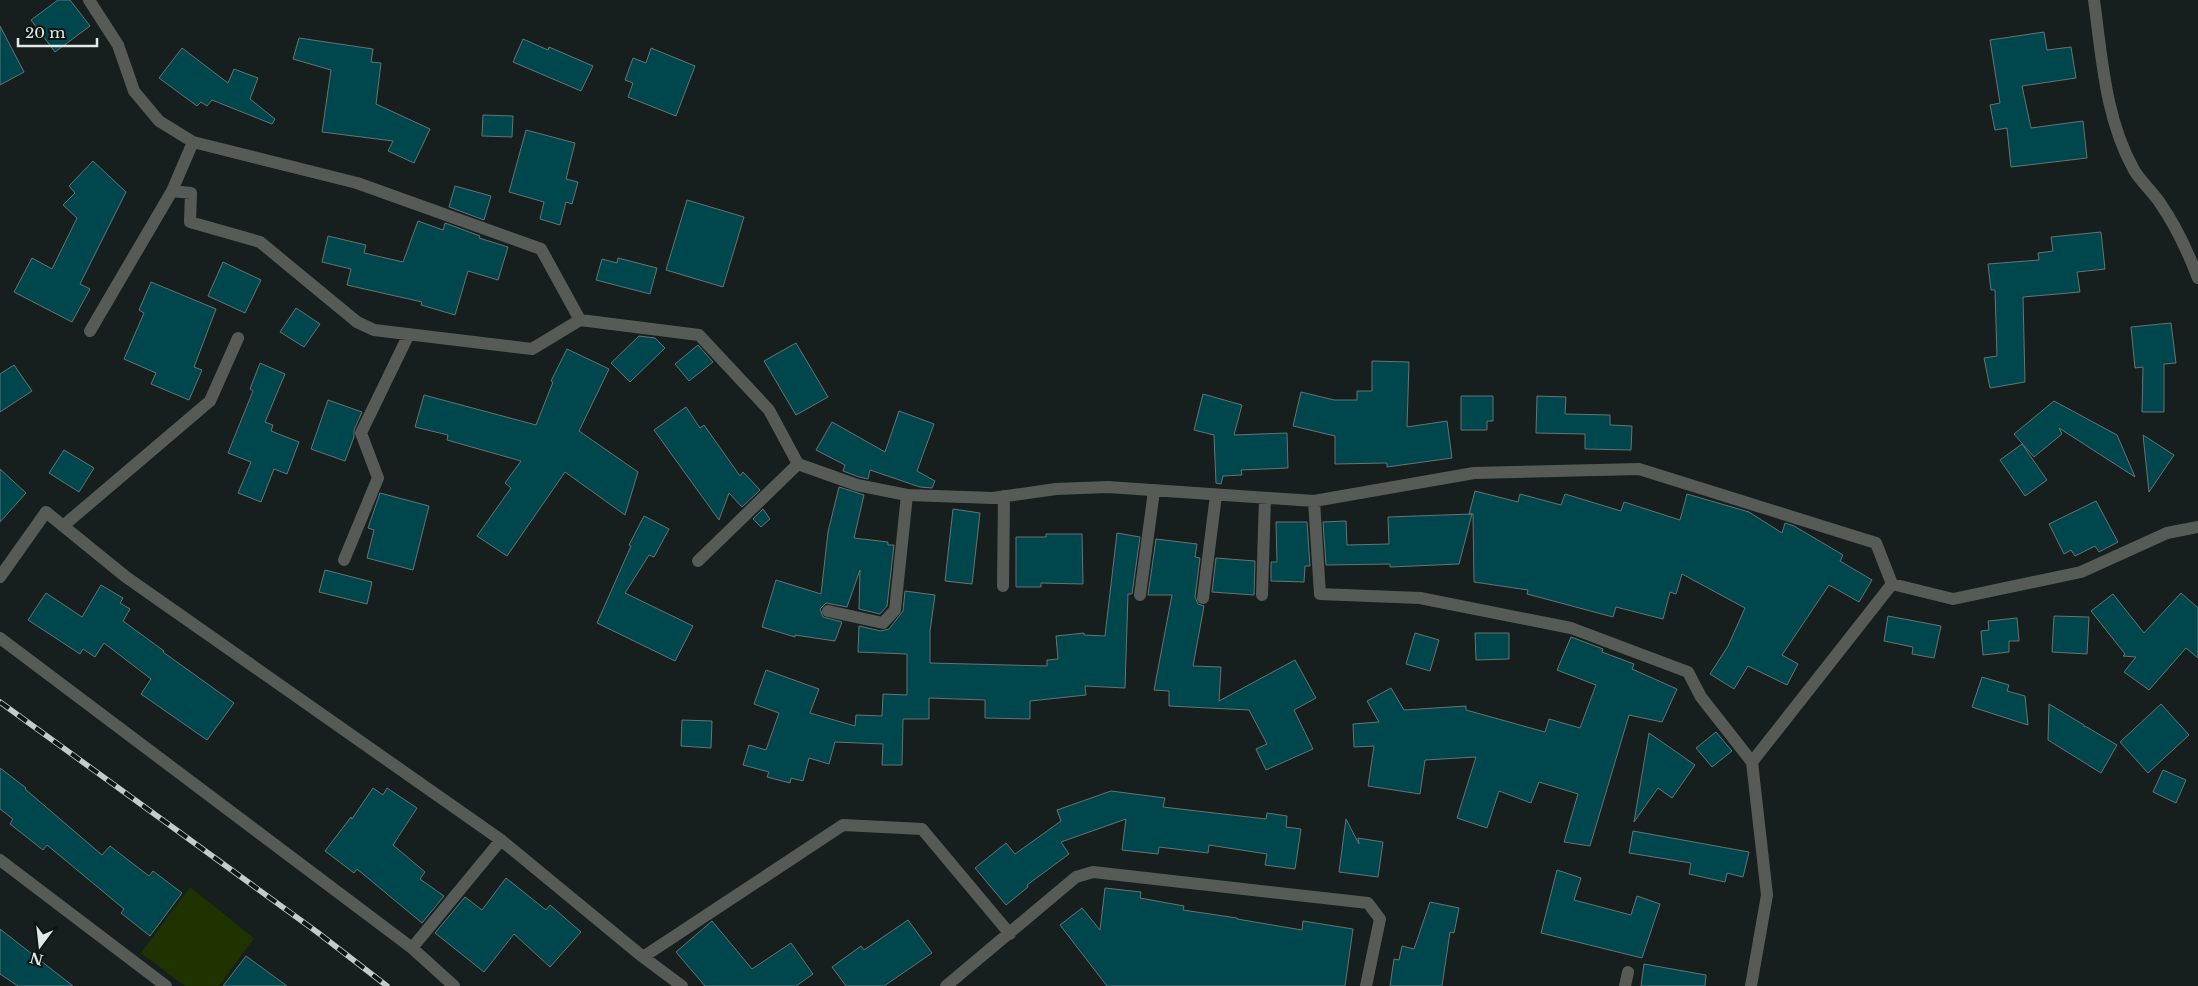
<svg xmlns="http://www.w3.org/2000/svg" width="2198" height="986" font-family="'Libre Baskerville',serif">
<rect width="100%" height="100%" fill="#161f1d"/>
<!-- green -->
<path fill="#1f3300" d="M 190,887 L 254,938 L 219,986 L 185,986 L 141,953 Z"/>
<!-- building -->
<path fill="#00474d" stroke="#677374" d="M 58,0 L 70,0 L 90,26 L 55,52 L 31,20 Z
M 0,26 L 24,72 L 0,85 Z
M 2044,32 L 2047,50 L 2071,47 L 2076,78 L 2022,86 L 2031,128 L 2083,121 L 2087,158 L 2011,167 L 2007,128 L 1995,130 L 1990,105 L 2000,103 L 1990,40 Z
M 299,38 L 373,49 L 371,62 L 381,63 L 376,104 L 430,129 L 414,163 L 388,151 L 393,141 L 322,132 L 331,70 L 293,59 Z
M 523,39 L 548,50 L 549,47 L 593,66 L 581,91 L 513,62 Z
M 182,48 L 228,83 L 234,69 L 258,78 L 250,99 L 275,119 L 272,124 L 212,100 L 207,106 L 201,102 L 197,106 L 159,78 Z
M 651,48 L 695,66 L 676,116 L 628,97 L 633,83 L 625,80 L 633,58 L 646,63 Z
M 483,115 L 513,116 L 512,137 L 482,136 Z
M 526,130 L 575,143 L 566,179 L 578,182 L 572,204 L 566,202 L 560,225 L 540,219 L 544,202 L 509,192 Z
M 93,161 L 126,192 L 80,284 L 90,289 L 72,322 L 14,292 L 32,258 L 52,269 L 77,218 L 63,205 L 75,193 L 69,186 Z
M 455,186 L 491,196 L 484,220 L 449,207 Z
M 687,200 L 744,217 L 723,287 L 666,270 Z
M 418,221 L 443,230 L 445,223 L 480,236 L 479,238 L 508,247 L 498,280 L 468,271 L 455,315 L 421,305 L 422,302 L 347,285 L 351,269 L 322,262 L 328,236 L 366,245 L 364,253 L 403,262 Z
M 2101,232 L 2105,269 L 2077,272 L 2080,292 L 2023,297 L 2025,382 L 1990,388 L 1984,358 L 1997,356 L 1995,290 L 1991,290 L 1988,264 L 2039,260 L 2038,253 L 2053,251 L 2051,237 Z
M 618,258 L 657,268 L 650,294 L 596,280 L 602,259 L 617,263 Z
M 223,262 L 261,280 L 245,313 L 208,296 Z
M 151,282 L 216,309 L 194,367 L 202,370 L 189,400 L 151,384 L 156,373 L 124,359 L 144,313 L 139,310 Z
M 296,308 L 320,324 L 304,347 L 280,332 Z
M 2171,323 L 2176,363 L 2164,364 L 2164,412 L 2142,412 L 2143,367 L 2135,368 L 2131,327 Z
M 639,336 L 655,338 L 665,348 L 630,382 L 611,363 Z
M 796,343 L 828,397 L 796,415 L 764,361 Z
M 698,345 L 713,362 L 689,381 L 675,364 Z
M 567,349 L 609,369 L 579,431 L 638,472 L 625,515 L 565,472 L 507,556 L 477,536 L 511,488 L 505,483 L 521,461 L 447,440 L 448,435 L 415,427 L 424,395 L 536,425 L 553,382 L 551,381 Z
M 1372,361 L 1409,362 L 1407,427 L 1447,421 L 1452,458 L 1387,467 L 1387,463 L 1335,464 L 1335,436 L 1293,426 L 1301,392 L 1334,400 L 1357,400 L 1357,391 L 1372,391 Z
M 260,363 L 285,374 L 265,422 L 273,425 L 271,431 L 299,442 L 287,474 L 274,469 L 261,502 L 238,493 L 251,462 L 228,453 L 253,391 L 250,389 Z
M 14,365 L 32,391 L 0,412 L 0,374 Z
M 1203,394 L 1242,405 L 1234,435 L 1287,433 L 1288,468 L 1241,470 L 1242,475 L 1223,476 L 1221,484 L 1216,483 L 1214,435 L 1194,430 Z
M 1461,396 L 1493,396 L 1493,421 L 1487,421 L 1487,430 L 1461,430 Z
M 1537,396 L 1566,397 L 1565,414 L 1610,415 L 1610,425 L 1632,426 L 1631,450 L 1585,449 L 1585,434 L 1536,433 Z
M 328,400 L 362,412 L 354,430 L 354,437 L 345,461 L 311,449 Z
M 2054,401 L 2117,435 L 2135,477 L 2059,428 L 2062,434 L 2034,457 L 2014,434 Z
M 686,407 L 700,428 L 704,425 L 740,476 L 743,472 L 760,490 L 742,507 L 729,493 L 719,520 L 654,430 Z
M 899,411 L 934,424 L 917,471 L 935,481 L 932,488 L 920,487 L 870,470 L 868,479 L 859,477 L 843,471 L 845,465 L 816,450 L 832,422 L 885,452 Z
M 2143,435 L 2174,455 L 2149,492 Z
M 2022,444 L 2047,480 L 2025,496 L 2000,460 Z
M 64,450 L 94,468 L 79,492 L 49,473 Z
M 0,469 L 26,493 L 0,522 Z
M 839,487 L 864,495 L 854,538 L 888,542 L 888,545 L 894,545 L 887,606 L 880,614 L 859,609 L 860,570 L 847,607 L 826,603 L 820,609 L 823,617 L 842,622 L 835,641 L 795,635 L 795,637 L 762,627 L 776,580 L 821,594 L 828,532 Z
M 1475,491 L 1518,502 L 1520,494 L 1561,505 L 1565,494 L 1621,511 L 1624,502 L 1680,520 L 1687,494 L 1749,512 L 1782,533 L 1785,523 L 1794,526 L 1843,555 L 1840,561 L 1872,580 L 1859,602 L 1829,585 L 1782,655 L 1798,664 L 1787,685 L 1748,666 L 1734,689 L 1710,674 L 1728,646 L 1745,608 L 1682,574 L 1676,594 L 1670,592 L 1663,619 L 1616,607 L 1613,617 L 1527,594 L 1528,590 L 1474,582 L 1473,514 L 1469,514 Z
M 380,493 L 429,506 L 413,570 L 367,558 L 374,530 L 368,528 Z
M 2096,501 L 2118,542 L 2099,552 L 2095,546 L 2075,556 L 2071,550 L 2064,554 L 2049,524 Z
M 763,509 L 770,519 L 761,527 L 753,519 Z
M 953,509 L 980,513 L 972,584 L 945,581 Z
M 1472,514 L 1459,564 L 1390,567 L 1390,564 L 1326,565 L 1323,522 L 1346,521 L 1347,545 L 1389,544 L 1388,517 Z
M 644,516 L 669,529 L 654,557 L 649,555 L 625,593 L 693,626 L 675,661 L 597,623 L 631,546 L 629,545 Z
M 1276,522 L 1307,522 L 1310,566 L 1305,566 L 1304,582 L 1271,581 L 1271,562 L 1277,562 Z
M 1117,533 L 1140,537 L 1132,594 L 1128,594 L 1125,688 L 1085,686 L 1086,695 L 1030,701 L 1030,719 L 985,718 L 985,700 L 929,698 L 929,719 L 903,719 L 902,765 L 882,765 L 883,744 L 835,742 L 829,764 L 809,758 L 803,781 L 791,778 L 790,783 L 767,777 L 769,772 L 743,765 L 749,745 L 766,750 L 779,713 L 754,704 L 766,670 L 819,689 L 810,713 L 855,726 L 856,715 L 882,716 L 883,694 L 907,695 L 907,654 L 858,652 L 859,626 L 881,631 L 889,629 L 903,611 L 905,591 L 935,595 L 930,631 L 930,663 L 1047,666 L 1047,660 L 1058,659 L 1056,636 L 1084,633 L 1084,635 L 1105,636 Z
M 1046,534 L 1082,534 L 1083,584 L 1041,583 L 1041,587 L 1016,587 L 1016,537 L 1046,537 Z
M 1156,539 L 1197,544 L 1195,557 L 1200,558 L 1195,597 L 1198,604 L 1204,606 L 1193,666 L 1221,667 L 1219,701 L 1295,660 L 1316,698 L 1294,710 L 1313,749 L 1266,770 L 1256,749 L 1267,744 L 1249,710 L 1169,706 L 1169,691 L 1154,690 L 1172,595 L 1148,595 Z
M 1216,558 L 1255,561 L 1254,595 L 1212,592 Z
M 325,570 L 372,582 L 367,604 L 319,592 Z
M 101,585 L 123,598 L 120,603 L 130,609 L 123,621 L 164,651 L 163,652 L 234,703 L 207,740 L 141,694 L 151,679 L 104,643 L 95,657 L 83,649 L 80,654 L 28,620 L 46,593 L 82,617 Z
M 2181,593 L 2198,608 L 2198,658 L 2186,648 L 2149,690 L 2124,672 L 2136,657 L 2123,656 L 2125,654 L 2091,611 L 2113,594 L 2144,633 Z
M 1888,616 L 1941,626 L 1934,658 L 1912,654 L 1913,647 L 1884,641 Z
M 2054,616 L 2089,617 L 2087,654 L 2052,652 Z
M 2017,618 L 2019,641 L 2009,641 L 2009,652 L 1983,655 L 1981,631 L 1989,630 L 1988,621 Z
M 1415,633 L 1439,640 L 1430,671 L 1406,664 Z
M 1475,633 L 1509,633 L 1509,659 L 1476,660 Z
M 1571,637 L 1603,649 L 1602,652 L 1634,664 L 1632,669 L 1677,689 L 1662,722 L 1629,715 L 1590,846 L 1564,842 L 1578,794 L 1539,782 L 1531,803 L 1499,791 L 1487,828 L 1457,818 L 1476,757 L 1425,760 L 1420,794 L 1368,786 L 1374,746 L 1354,747 L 1353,724 L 1379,722 L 1367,701 L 1391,688 L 1404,710 L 1466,706 L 1466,710 L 1545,732 L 1549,719 L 1580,728 L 1596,685 L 1557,670 Z
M 1982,677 L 2009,685 L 2007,691 L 2025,696 L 2028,725 L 1972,707 Z
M 2049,704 L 2084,725 L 2084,727 L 2085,726 L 2117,745 L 2101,773 L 2048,740 Z
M 2161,704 L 2189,735 L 2148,773 L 2120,742 Z
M 682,720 L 712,721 L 711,748 L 681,746 Z
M 1716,732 L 1732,751 L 1712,767 L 1696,748 Z
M 1649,733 L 1695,765 L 1672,798 L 1658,788 L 1634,822 Z
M 0,768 L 26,788 L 25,789 L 102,855 L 110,846 L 149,876 L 153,871 L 182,893 L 150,936 L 121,913 L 124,909 L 47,845 L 43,850 L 10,824 L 13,819 L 0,809 Z
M 2163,770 L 2186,780 L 2176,803 L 2153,792 Z
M 373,788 L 383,795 L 387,788 L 417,808 L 393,845 L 425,872 L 420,879 L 444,896 L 422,923 L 357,869 L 354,873 L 325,851 L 351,817 L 352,819 Z
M 1111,791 L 1165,798 L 1163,807 L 1266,819 L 1267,813 L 1287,816 L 1286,827 L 1301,829 L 1295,869 L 1265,865 L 1267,854 L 1209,845 L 1208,853 L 1159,847 L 1158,854 L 1122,850 L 1126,819 L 1061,842 L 1069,854 L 1027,885 L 1028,887 L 1006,905 L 975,868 L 1006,843 L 1015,854 L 1061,821 L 1057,810 Z
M 1346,819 L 1359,844 L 1358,838 L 1383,842 L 1378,877 L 1339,872 Z
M 1633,831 L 1749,852 L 1743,877 L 1727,873 L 1725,882 L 1689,874 L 1691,863 L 1629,853 Z
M 1557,870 L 1581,878 L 1574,900 L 1631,915 L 1637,896 L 1660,904 L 1642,958 L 1541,933 Z
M 506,878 L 546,910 L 550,905 L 581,932 L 550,967 L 514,934 L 484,972 L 435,933 L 465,897 L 482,910 Z
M 1105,888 L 1141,892 L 1140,898 L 1184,906 L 1183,910 L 1237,918 L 1237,919 L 1302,930 L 1303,921 L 1353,929 L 1345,986 L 1107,986 L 1060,925 L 1082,908 L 1100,930 Z
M 1430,902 L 1459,908 L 1454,933 L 1450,932 L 1442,986 L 1390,986 L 1394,959 L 1399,960 L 1402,946 L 1414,949 Z
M 908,920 L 932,953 L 884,986 L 846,986 L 832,967 L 861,946 L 864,950 Z
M 712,921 L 752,969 L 791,943 L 813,974 L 796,986 L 705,986 L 676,952 Z
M 0,929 L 73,986 L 18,986 L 0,974 Z
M 246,956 L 287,986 L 223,986 Z
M 1644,964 L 1706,975 L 1705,986 L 1641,986 Z"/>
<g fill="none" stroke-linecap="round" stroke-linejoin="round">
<!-- minor -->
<path stroke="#575b58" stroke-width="12" d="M 89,0 L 118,45 L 134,91 L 159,121 L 193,142 L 357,183 L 541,249 L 580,320 L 699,335 L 769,410 L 798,464 L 857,485 L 907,495 L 993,498 L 1056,489 L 1108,487 L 1314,501
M 2094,0 C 2102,58 2105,118 2134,170 C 2141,182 2153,192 2160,203 C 2176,226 2188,252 2198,278
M 172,191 L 191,193 L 190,222 L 260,242 L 357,322 L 374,330 L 532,349 L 580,320
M 90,331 L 172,191 L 193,142
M 63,526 L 210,401 L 238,338
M 344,560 L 378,478 L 361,433 L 409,334
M 698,561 L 798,464
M 0,577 L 46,512 L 126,577 L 501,840 L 643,957 L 682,986
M 1892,584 L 1953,599 L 2081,572 L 2167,533 L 2198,527
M 1003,586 L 1004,496
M 1140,595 L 1154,491
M 1262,595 L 1265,498
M 1203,598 L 1216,495
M 828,611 L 883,623 L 895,610 L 907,495
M 0,638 L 412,948 L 454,986
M 0,860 L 166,986
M 412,948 L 501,840
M 643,957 L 843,825 L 922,829 L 1010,934
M 946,986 L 1076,877 L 1093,872 L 1368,903 L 1380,919 L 1366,986
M 1625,986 L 1628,972
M 1751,986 L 1767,895 L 1752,762 L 1701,697 L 1688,672 L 1571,628 L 1420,598 L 1320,594 L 1314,501 L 1474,473 L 1639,469 L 1876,543 L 1892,584 L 1752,762"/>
<defs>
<path id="rail" d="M 0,702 L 317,932 L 387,986"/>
</defs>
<!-- rail casing -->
<use href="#rail" stroke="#c4ccca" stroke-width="5.5"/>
<!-- rail -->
<use href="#rail" stroke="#0d1614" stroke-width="4" stroke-dasharray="11" stroke-linecap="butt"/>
</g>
<!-- north arrow -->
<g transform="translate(40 946) rotate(195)" stroke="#0d1614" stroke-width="4" paint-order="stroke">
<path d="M0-4L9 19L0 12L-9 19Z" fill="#e1e8e6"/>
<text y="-8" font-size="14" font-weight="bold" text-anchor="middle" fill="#e1e8e6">N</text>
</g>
<!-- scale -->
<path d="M18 38v8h79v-8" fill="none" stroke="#e1e8e6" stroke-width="2.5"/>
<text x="25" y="38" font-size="15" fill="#e1e8e6" stroke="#0d1614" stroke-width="4" paint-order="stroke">20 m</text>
</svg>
